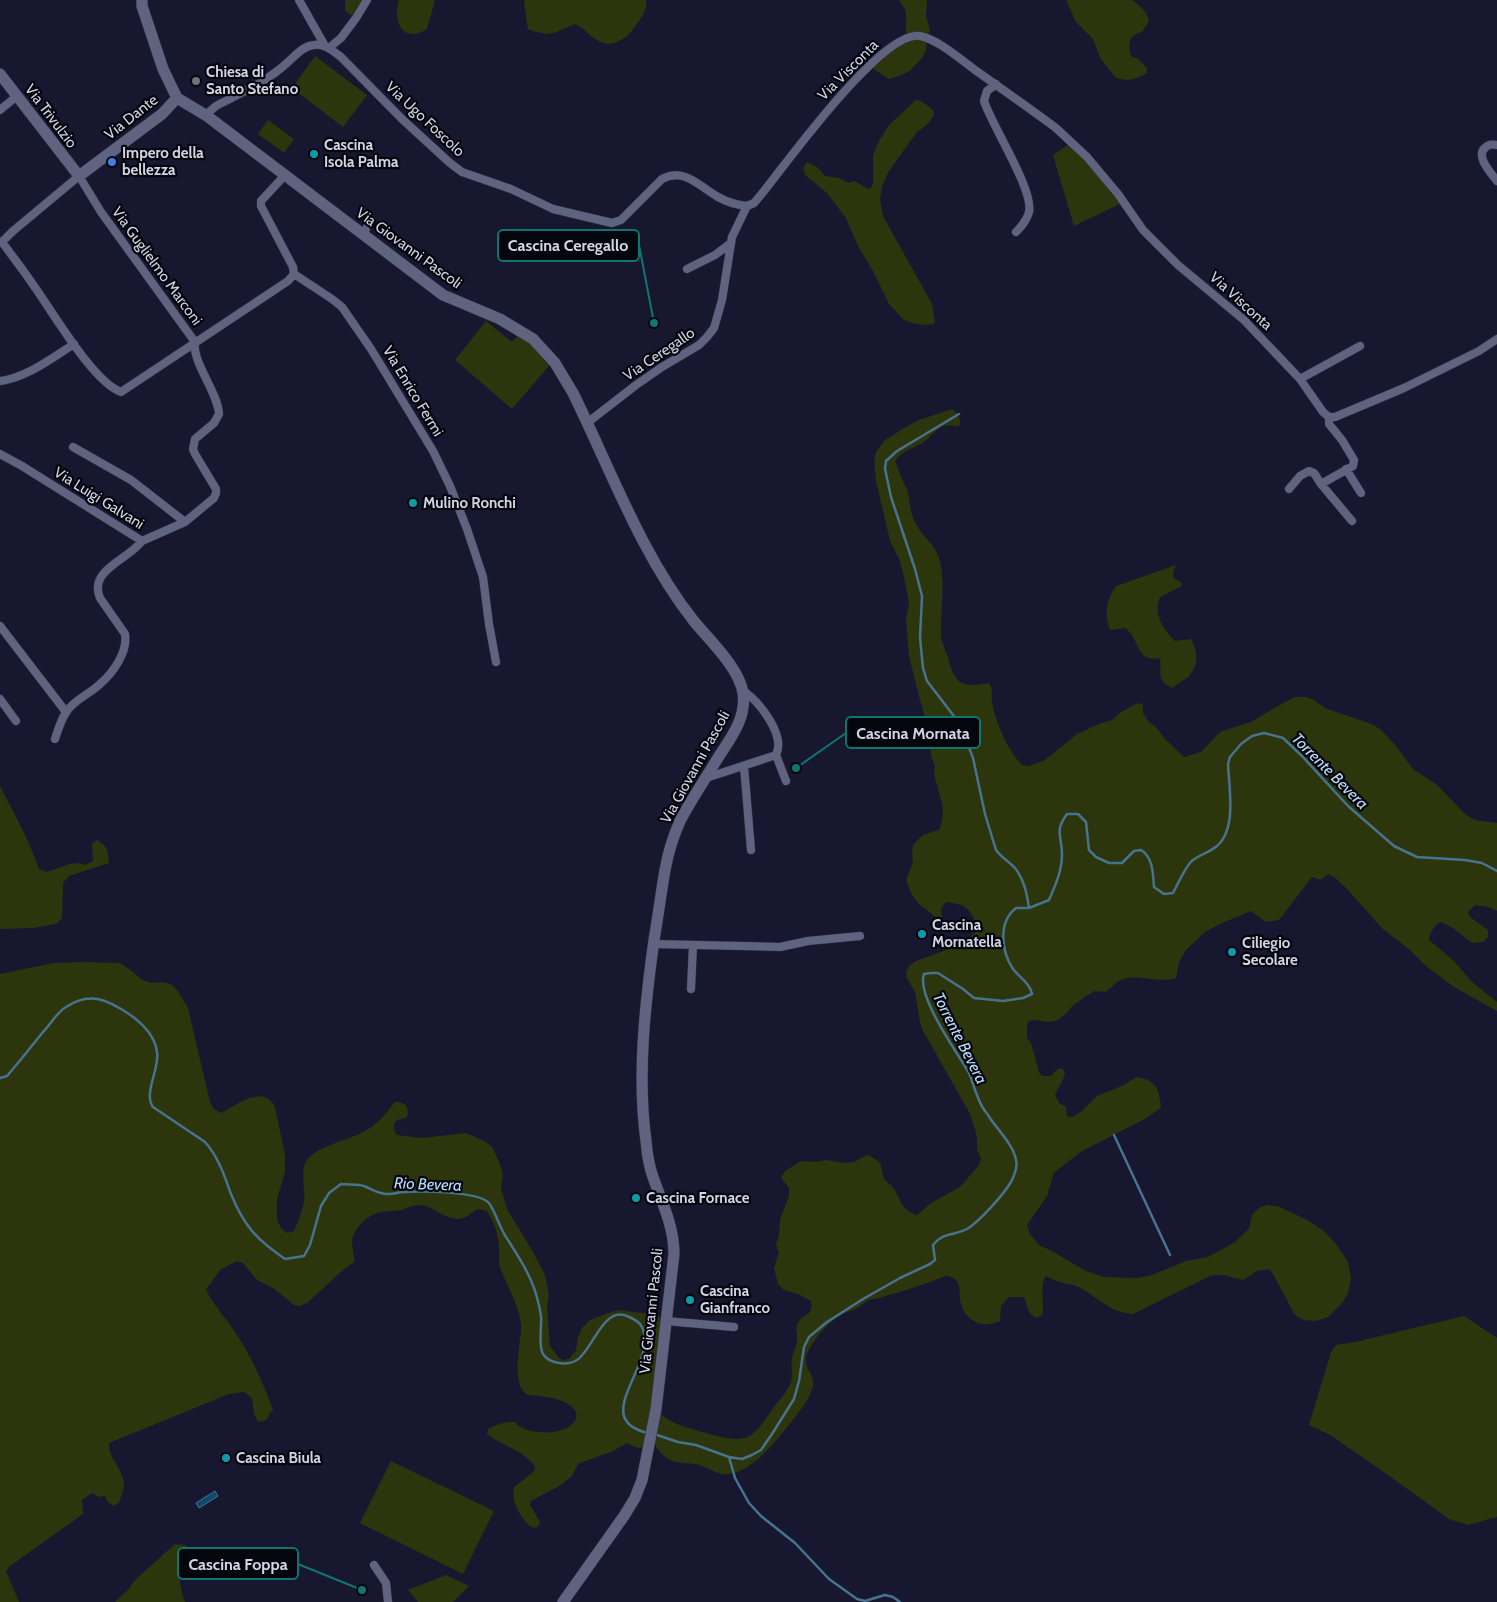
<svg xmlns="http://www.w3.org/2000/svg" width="1497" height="1602" font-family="Cabin,sans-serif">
<rect width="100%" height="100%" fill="#171830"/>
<!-- green -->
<path fill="#2c350c" d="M 345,0 L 367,0 L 356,16 L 351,15 L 345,11 Z
M 399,0 L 435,0 L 427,29 C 403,44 392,22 399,0 Z
M 525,0 L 646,0 C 648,9 641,18 636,25 C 628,38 612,50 597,40 C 588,35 585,28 575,24 C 553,33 552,38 528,29 L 524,3 Z
M 899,0 L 927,0 L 926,16 L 930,30 L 927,38 L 926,50 L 922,58 L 910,71 L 899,76 L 889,79 L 874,69 L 872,64 L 908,36 C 904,30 907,23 906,15 C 906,8 901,5 899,0 Z
M 1066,0 L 1132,0 C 1140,5 1147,12 1149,21 L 1142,32 C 1128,35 1127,46 1132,57 L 1138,59 L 1147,68 L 1147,73 L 1140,77 L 1128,80 L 1116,78 L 1100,58 L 1093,39 L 1076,22 Z
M 315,56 L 367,95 L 343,127 L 292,88 Z
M 916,100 C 922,100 929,107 934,111 L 934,115 L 928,124 L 917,132 L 889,171 L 882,186 L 880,199 L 883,216 L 932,304 L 935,323 L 927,325 L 916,324 L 904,320 L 889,304 L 874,273 L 858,246 L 846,218 L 827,193 L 805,175 L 803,168 L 807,162 L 817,167 L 825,176 L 839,178 L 849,183 L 853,181 C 859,182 864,188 870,189 L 873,184 L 873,155 L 879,141 L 889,125 Z
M 268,120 L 294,139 L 284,153 L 258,134 Z
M 1069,144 L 1097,174 L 1120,204 L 1074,226 L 1053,155 Z
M 486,321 L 512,342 L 519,335 L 536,350 L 549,366 L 512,409 L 455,360 Z
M 952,409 C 958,413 962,420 959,427 C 938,420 936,435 922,443 C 911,450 902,450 895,461 C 898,467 899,473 902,479 C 904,484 907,487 908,493 C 911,505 909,510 915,522 C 920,534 932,542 937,553 C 947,574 940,612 941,636 C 942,644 947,653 949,661 C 951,669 955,680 962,683 C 970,687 981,684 989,683 L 992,689 C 988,708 1008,752 1022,765 L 1029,766 L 1045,760 L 1077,734 L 1101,723 L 1112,720 L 1121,712 L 1138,703 L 1143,705 L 1143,713 L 1148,721 L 1156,727 L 1164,738 L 1184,757 L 1201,752 L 1218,734 L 1222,731 L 1251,722 L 1276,707 L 1295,697 L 1306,697 L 1314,700 L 1325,708 L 1374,725 L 1382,731 L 1396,746 L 1413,769 L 1436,784 L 1466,815 L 1475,820 L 1497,823 L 1497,911 L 1489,907 L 1475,905 L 1468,912 L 1470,917 L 1488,930 L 1488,937 L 1483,942 L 1472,943 L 1453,928 L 1441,922 C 1435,924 1429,933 1429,940 L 1454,961 L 1471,981 L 1497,1002 L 1497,1011 L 1454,987 L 1426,966 L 1410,950 L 1383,929 L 1347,889 L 1334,877 L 1328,874 L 1321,880 L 1312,877 L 1279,920 L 1266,922 L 1251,911 L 1220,924 L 1205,932 L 1186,950 L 1179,962 L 1176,978 C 1158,984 1138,973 1121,980 C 1114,983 1111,989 1105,992 L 1095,991 C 1088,995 1081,999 1075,1004 C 1068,1010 1065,1017 1057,1020 C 1047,1025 1038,1018 1029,1021 L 1027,1025 L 1027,1038 L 1031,1043 L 1039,1072 L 1042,1076 L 1051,1076 C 1055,1073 1056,1067 1063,1069 L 1065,1073 L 1063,1079 L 1055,1095 L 1059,1103 L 1066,1107 L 1067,1116 L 1072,1117 L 1081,1112 L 1097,1096 L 1124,1085 L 1136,1077 C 1156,1080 1159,1088 1161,1108 L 1143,1120 L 1082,1151 L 1054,1173 L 1047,1196 L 1027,1225 L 1030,1234 L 1039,1245 L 1052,1251 L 1086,1271 L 1104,1277 L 1138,1278 L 1152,1275 L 1186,1261 L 1208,1257 L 1235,1242 L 1249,1229 L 1252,1215 L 1260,1207 L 1268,1205 L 1280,1207 L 1307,1220 L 1324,1231 L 1336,1244 L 1348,1262 L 1351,1278 L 1348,1293 L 1343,1302 L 1328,1317 L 1316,1321 L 1304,1320 L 1295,1315 L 1273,1274 L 1269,1269 L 1257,1271 L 1243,1280 C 1228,1277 1226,1273 1210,1276 L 1133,1314 C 1109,1313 1096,1295 1076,1286 C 1071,1284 1065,1284 1060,1282 C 1055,1281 1051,1278 1046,1276 C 1039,1284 1045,1304 1042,1315 L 1037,1318 C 1028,1316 1027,1305 1024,1297 L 1009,1297 L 1001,1306 L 1000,1321 C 984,1329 966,1322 961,1304 C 958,1295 963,1282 951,1277 C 946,1274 939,1279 933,1281 C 916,1287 897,1293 879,1298 C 876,1299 871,1299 868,1300 C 865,1302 862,1305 859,1307 C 854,1310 849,1311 845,1313 C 830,1320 813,1339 807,1354 C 801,1367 816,1374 813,1386 C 809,1401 798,1413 789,1425 C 774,1443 748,1478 721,1474 C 713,1472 707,1467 700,1465 C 686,1462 671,1465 661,1453 C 658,1450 657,1447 654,1444 C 642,1448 638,1450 627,1443 L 613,1451 L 578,1464 L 572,1476 L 561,1485 L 531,1501 L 530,1505 L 540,1522 L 539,1525 L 536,1528 L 531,1527 C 520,1517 511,1502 514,1487 L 532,1473 L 535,1470 L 535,1467 C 525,1451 503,1446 488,1435 L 487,1432 L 489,1428 L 506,1422 L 515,1422 C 523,1435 559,1435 570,1426 C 581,1418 577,1408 566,1403 C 555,1397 540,1396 528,1395 C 509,1385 522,1341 521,1325 C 519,1306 508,1287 501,1270 C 498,1263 499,1255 499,1247 C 498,1234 494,1222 487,1211 L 478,1209 C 471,1212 466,1219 458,1219 C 446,1219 437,1210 426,1206 C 416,1203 410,1207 401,1210 C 395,1211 388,1211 382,1212 C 369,1214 358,1224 353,1236 C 350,1244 355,1254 354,1262 L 342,1271 L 307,1303 L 299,1306 L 294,1305 L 273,1288 L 257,1280 L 243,1263 L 237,1261 L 220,1270 L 206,1290 C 214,1306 227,1319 237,1335 C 252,1358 263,1383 273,1409 L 266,1420 L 258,1422 L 254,1414 L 252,1398 L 244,1392 L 229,1394 L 109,1443 C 108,1459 123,1468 124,1484 C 124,1490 121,1497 119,1503 L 113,1506 L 107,1501 L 105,1496 L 99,1497 L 92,1493 L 82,1500 L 83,1514 L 10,1566 L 6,1571 L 19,1602 L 0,1602 L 0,974 L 54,963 L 83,962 L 120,963 L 132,971 L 141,979 L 151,983 L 161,982 L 171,984 L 177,990 L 188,1008 L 210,1102 L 214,1109 L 221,1113 C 236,1106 262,1083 275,1107 L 285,1155 L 285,1172 L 277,1199 L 277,1220 L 281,1228 L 287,1233 L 294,1231 C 298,1222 302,1211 304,1202 C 306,1188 299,1171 307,1160 C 318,1145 348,1141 365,1131 C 378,1124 386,1113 395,1102 C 405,1101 410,1108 407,1117 C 404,1119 398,1119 396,1121 C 392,1125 395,1132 397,1135 L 422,1138 L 466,1133 L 486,1142 L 492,1147 L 500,1164 L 503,1175 L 501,1188 L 507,1209 L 533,1252 L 545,1275 L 549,1295 L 547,1307 L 550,1346 L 559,1358 L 564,1360 L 569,1359 L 576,1350 L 578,1337 L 582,1328 L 590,1320 L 608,1313 L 619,1310 L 657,1315 L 663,1320 L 656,1409 C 670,1425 687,1427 706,1433 C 749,1445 750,1441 774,1407 C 780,1399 789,1390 791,1381 C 793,1374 791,1366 792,1358 C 793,1352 797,1346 797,1340 C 798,1335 795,1330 797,1325 C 801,1313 814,1318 811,1301 L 798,1294 L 784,1290 L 778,1284 L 774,1268 L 779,1253 L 776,1245 L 779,1235 L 780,1220 L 789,1196 L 789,1188 L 781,1178 L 785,1171 L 801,1161 L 816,1162 L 826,1160 L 843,1163 L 854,1162 L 867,1155 C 885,1162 879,1166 885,1180 C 887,1183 888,1182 891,1185 C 901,1196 899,1210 917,1215 L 931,1203 L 960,1187 L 979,1165 L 981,1158 L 977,1150 L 977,1140 L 975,1129 L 969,1112 L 923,1031 L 920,1022 L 915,992 L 907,978 L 906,972 L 909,966 L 916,961 L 946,950 L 955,945 L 964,943 L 975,932 L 978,927 C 969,908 968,905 947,902 C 941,906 940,910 942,917 L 939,920 L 918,903 L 911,893 L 906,880 L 913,862 L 912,855 L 913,845 L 923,835 L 938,830 L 940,828 L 942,820 L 943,807 L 934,774 L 935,767 L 931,755 L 927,724 L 919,696 L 909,656 L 906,619 L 909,603 L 904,577 L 900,561 L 890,541 L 876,481 L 874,461 L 876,452 L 885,440 L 904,428 L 919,420 Z
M 1176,565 L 1173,573 L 1174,578 L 1182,583 L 1182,586 L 1160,597 C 1153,615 1163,628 1175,641 L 1191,639 C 1198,651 1199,665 1189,676 C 1185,680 1177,683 1173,688 C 1155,681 1162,672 1160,658 C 1134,663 1141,638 1125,628 L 1110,630 C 1104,614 1106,600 1116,586 Z
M 0,786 C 14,813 29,840 39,869 L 47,872 L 70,864 L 79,863 L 85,865 L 93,861 L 92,844 L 97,840 C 108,847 108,850 109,863 L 69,876 L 63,883 L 62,918 L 56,924 L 33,928 L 0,929 Z
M 1464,1316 L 1497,1338 L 1497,1517 L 1468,1525 L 1449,1519 L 1388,1475 L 1330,1435 L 1309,1425 L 1331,1352 L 1336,1345 L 1355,1342 Z
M 391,1461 L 494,1511 L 463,1574 L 360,1523 Z
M 175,1544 L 186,1545 C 188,1558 182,1562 180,1573 C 179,1581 182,1595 185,1602 L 115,1602 L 127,1591 L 136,1579 Z
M 446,1575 L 469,1586 L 453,1602 L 418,1602 L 408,1590 Z"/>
<!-- water -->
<path fill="#0c496c" stroke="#477390" d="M 215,1491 L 218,1496 L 199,1508 L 196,1503 Z"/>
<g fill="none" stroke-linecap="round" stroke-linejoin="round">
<!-- stream -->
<path stroke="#477390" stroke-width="2.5" d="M 959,414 L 897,451 L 886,461 L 885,469 L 891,497 L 915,569 L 922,596 L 920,638 L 923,668 L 927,681 L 960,724 L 973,758 L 985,814 L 996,850 C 1001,857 1008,861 1014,867 C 1024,878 1027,894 1029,908
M 0,1078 L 7,1076 C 19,1062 31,1047 43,1032 C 50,1025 57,1012 66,1007 C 90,991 108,1000 129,1014 C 142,1023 155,1036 157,1052 C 160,1069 143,1093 153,1107 L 205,1142 C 219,1158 224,1175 231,1194 C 244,1226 257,1240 285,1259 L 304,1256 L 310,1245 L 321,1206 L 329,1193 L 341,1184 C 348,1185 357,1184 364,1186 C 372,1189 379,1195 389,1194 C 394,1194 399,1192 404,1192 C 420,1191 478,1191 489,1203 C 495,1211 500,1228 506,1237 C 517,1254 530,1274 536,1294 C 538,1301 540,1309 541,1316 C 542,1326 538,1346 543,1354 C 546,1359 553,1362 559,1363 C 565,1364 572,1363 577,1360 C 592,1351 603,1306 627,1316 C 632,1318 636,1320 640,1324 C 665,1358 585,1419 648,1433
M 1114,1135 L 1170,1255
M 654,1434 L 678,1442 L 696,1445 L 729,1457 L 742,1459 L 752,1455 L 761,1450 L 772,1434 L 794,1399 L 799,1381 L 804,1347 L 809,1337 L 827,1322 L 863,1299 L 900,1278 L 930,1264 L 935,1260 L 933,1245 C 943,1232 954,1236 967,1229 C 979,1222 1004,1194 1011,1182 C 1014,1176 1018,1167 1016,1160 C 1014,1145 995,1127 988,1115 C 983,1109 979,1101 977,1095 C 974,1088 972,1080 969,1073 C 957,1052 916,996 924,974 L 931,973 L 938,973 L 963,989 L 974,998 L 1003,1001 L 1023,998 L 1032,994 C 1030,983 1020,978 1013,969 C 1001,951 998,922 1016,908 L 1029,908 L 1049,900 C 1055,886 1062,871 1062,855 C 1062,835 1054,832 1067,814 L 1078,814 L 1086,822 L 1089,850 L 1096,857 L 1109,863 L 1122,863 L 1134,851 L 1141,850 C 1153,857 1153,874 1154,887 L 1164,894 L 1173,893 C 1178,884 1186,865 1193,860 C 1201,854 1210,852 1217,846 C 1237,829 1229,788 1228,764 L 1230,757 L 1241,744 L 1252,736 L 1264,733 L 1283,738 L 1302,756 L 1348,806 L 1394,846 L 1417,857 L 1465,860 L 1482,863 L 1497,871
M 729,1457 L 735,1478 L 749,1503 L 761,1516 L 795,1543 L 829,1579 L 857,1599 L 865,1601 L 885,1595 L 893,1597 L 900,1602"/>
<defs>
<path id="street" d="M 299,0 L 325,46
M 329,48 L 341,38 L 356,18 L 367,0
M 996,84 L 987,91 L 984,101 C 992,126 1034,190 1029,212 C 1027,220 1021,227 1016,232
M 0,110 L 17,96
M 207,116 L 209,112 L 216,106 C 241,93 268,81 288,62 C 296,55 303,46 314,45 C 324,43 333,51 341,57 L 402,119 L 450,163 L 462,172 L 511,189 L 553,209 L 612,223 L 621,220 L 662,179 C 684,167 699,186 718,197 C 727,202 737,205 747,206
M 1497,145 C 1493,144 1489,144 1486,147 C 1474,155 1491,173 1497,181
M 285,175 L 261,201 L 261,206 L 293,267 L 294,274 L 332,299 L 342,307 L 371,349 L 433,451 L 450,486 L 467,529 L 483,577 L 489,624 L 496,662
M 747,206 L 754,203 L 764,191 C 788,161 883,29 920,36 C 939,40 960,59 975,70 C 1002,89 1029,108 1056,128 L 1087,157 L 1118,194 L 1143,230 L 1178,265 L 1244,320 L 1300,379 L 1323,412 L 1329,417 L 1335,417 L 1404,388 L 1479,351 L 1497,339
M 363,213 L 370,219 L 370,222 L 363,234
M 687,269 L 715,255 L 731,243
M 1300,379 L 1360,346
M 0,381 C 26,378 52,358 74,344
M 1329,417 L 1329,424 L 1342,440 L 1354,460 L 1353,466 L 1321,484 L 1352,521
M 587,423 L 636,385 L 662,367 L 699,345 L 707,337 L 714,328 L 722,300 L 732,237 L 747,206
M 73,447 L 131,480 L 185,522
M 0,454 L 22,466 L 142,541 L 185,522 L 214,498 L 216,493 L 216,489 L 195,454 L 193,449 L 195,439 L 214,423 L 219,414 C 218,392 192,363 195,342 L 101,212 L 79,176 L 13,231 L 2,242 C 13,257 24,271 34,286 C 52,311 93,382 121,392 L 288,281 L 294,274
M 1346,469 L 1361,493
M 1289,489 L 1300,476 L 1309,471 L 1314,473 L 1321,484
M 0,626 L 66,712
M 0,699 L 16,721
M 55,739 C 58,730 61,719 67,711 C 75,699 90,694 100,684 C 113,673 128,652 125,634 L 100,598 C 88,570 128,560 142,541
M 776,755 L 786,781
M 744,766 L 751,850
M 706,778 L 776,755 C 786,735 759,701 742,690
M 654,944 L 780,947 L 808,941 L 860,936
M 691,989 L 693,945
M 666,1321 L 734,1327
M 374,1565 L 386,1583 L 388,1602"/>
<path id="secondary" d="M 142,0 L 142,6 L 163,69 L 177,98 L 207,116 L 443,295 L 500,319 L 533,339 L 555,363 L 573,393 C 610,468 641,554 693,620 C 709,640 739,667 743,693 C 747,719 729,740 716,761 C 704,781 691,800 680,821 C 673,837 668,853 665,870 C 661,893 658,917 654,940 C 645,1005 637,1075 646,1141 C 647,1153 649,1166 653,1177 C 662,1203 674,1226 674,1254 L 656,1409 L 642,1480 L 635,1498 L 624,1516 L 563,1602
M 0,74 L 79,176 L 162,114 L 177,98"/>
</defs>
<!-- street casing -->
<use href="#street" stroke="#313244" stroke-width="9"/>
<!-- secondary casing -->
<use href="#secondary" stroke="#313244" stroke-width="12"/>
<!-- street -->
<use href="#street" stroke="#60637f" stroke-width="8"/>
<!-- secondary -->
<use href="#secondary" stroke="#60637f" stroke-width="11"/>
</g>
<!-- markers -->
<circle fill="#6b7280" stroke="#05050e" stroke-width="2" cx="196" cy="81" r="5"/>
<g fill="#0f9aa8" stroke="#05050e" stroke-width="2">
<circle cx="314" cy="154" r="5"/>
<circle cx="413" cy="503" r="5"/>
<circle cx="922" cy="934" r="5"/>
<circle cx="1232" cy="952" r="5"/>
<circle cx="636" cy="1198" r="5"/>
<circle cx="690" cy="1300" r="5"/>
<circle cx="226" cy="1458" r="5"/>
</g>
<circle fill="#3f7fe0" stroke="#05050e" stroke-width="2" cx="112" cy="162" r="5"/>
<g text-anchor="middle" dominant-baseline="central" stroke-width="4.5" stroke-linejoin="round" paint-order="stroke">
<!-- street labels -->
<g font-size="15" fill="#d2d4e4" stroke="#05050e">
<text transform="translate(848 70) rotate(-45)">Via Visconta</text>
<text transform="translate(51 116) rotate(53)">Via Trivulzio</text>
<text transform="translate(131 117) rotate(-38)">Via Dante</text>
<text transform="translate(425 119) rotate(43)">Via Ugo Foscolo</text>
<text transform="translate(409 248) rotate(36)">Via Giovanni Pascoli</text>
<text transform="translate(157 266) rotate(54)">Via Guglielmo Marconi</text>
<text transform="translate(1241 301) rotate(42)">Via Visconta</text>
<text transform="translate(659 354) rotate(-34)">Via Ceregallo</text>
<text transform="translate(413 391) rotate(59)">Via Enrico Fermi</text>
<text transform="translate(99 498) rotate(32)">Via Luigi Galvani</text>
<text transform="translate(695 767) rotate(-61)">Via Giovanni Pascoli</text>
<text transform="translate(651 1311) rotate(-84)">Via Giovanni Pascoli</text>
</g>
<!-- poi labels -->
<g font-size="15" font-weight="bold" fill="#d2d4e4" stroke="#05050e" text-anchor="start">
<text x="206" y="72">Chiesa di<tspan x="206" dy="17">Santo Stefano</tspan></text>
<text x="324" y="145">Cascina<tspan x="324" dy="17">Isola Palma</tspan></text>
<text x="122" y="153">Impero della<tspan x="122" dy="17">bellezza</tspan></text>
<text x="423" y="503">Mulino Ronchi</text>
<text x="932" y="925">Cascina<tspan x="932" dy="17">Mornatella</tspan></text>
<text x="1242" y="943">Ciliegio<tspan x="1242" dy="17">Secolare</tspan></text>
<text x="646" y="1198">Cascina Fornace</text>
<text x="700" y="1291">Cascina<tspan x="700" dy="17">Gianfranco</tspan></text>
<text x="236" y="1458">Cascina Biula</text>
</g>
<!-- water labels -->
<g font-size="16" font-style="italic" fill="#b8dcf7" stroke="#05050e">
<text transform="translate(1330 771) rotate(45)">Torrente Bevera</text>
<text transform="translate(960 1038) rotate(63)">Torrente Bevera</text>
<text transform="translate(428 1184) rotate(2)">Rio Bevera</text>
</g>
</g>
<!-- callouts -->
<path fill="none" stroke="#0f766e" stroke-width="2" d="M654 323L639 245M796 768L846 733M362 1590L298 1564"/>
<g fill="#0f766e" stroke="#05050e" stroke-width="2">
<circle cx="654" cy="323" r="5"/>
<circle cx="796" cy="768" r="5"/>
<circle cx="362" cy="1590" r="5"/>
</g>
<g fill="#05050e" stroke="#0f766e" stroke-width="2">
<rect x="498" y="230" width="141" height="31" rx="5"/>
<rect x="846" y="717" width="134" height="31" rx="5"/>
<rect x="178" y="1548" width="120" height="31" rx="5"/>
</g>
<g font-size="16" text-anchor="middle" font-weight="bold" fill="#d2d4e4">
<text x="568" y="251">Cascina Ceregallo</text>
<text x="913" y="739">Cascina Mornata</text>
<text x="238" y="1570">Cascina Foppa</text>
</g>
</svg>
